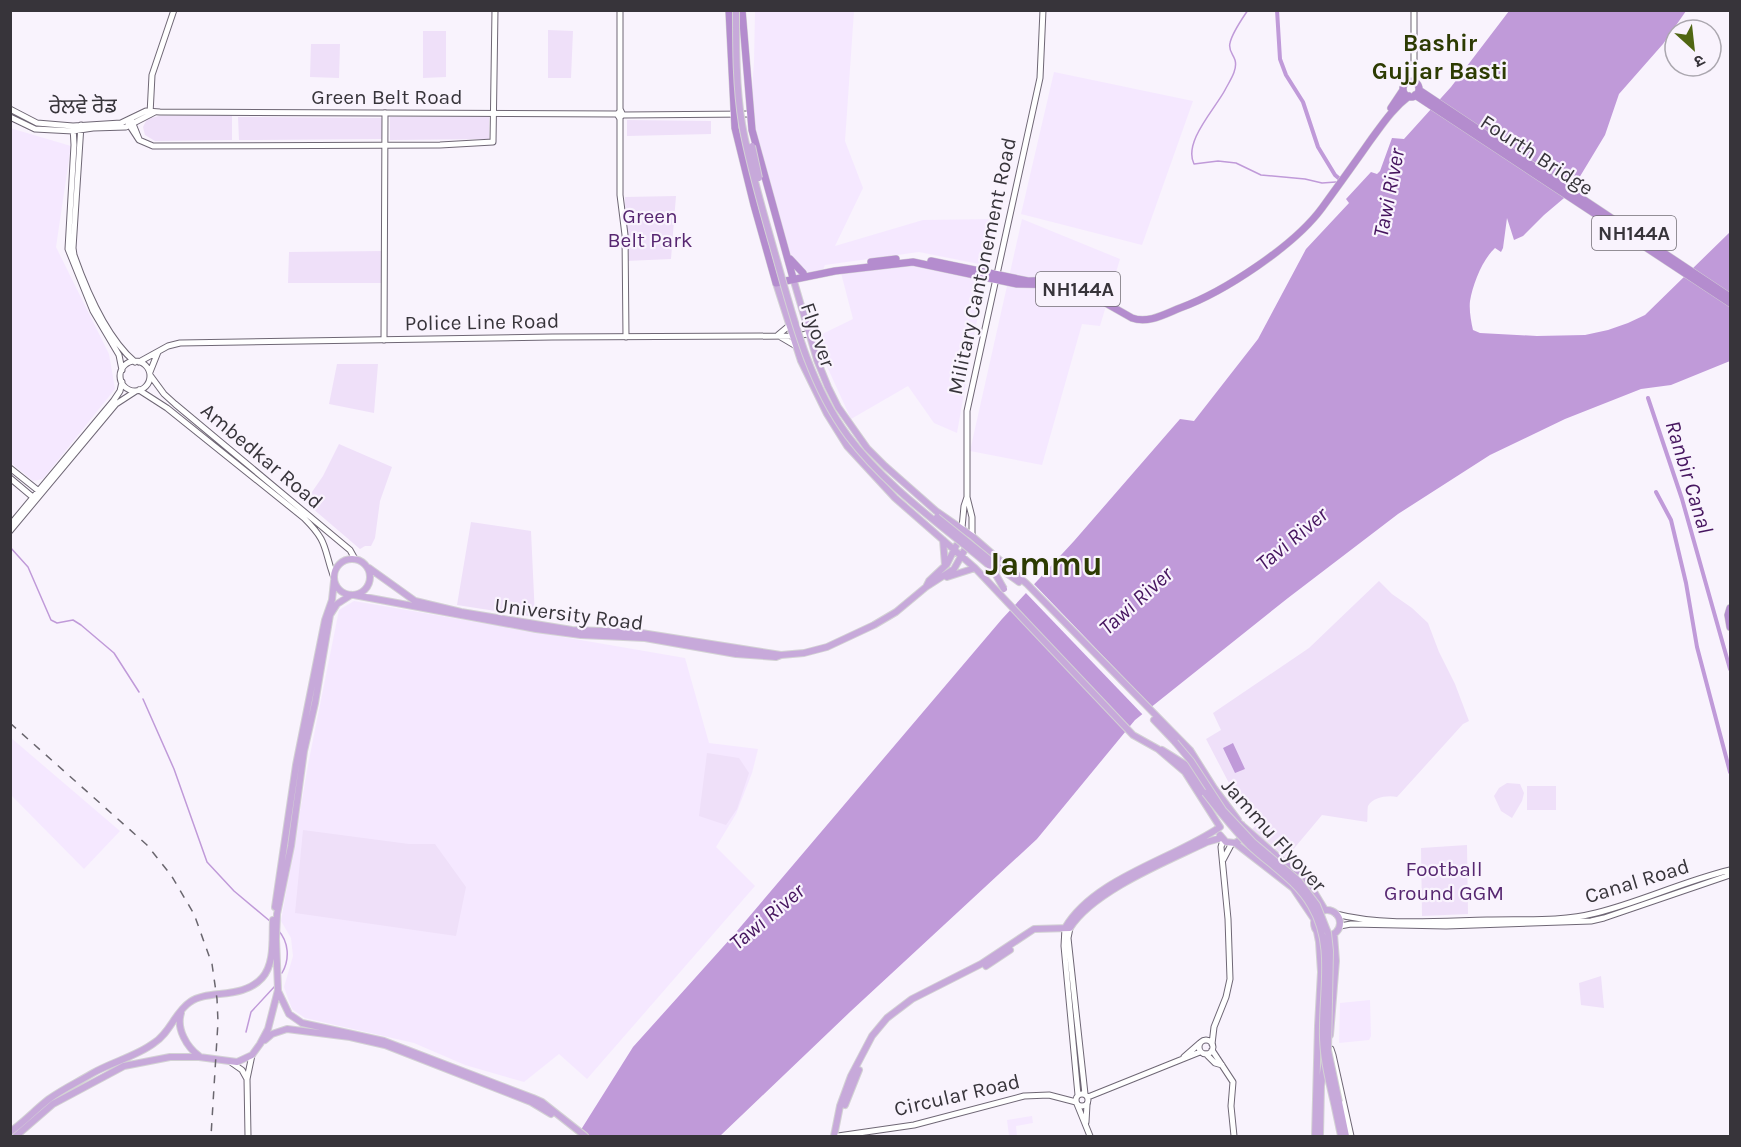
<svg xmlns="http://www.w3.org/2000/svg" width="1741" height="1147" font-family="Karla,'Noto Sans Devanagari','Noto Sans Gurmukhi',sans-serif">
<rect width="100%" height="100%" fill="#f9f3fd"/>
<!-- built -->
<path fill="#f5e8ff" d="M 755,11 L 854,11 L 845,141 L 863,188 L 835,246 L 923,220 L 996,219 L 989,266 L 919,252 L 825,265 L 822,272 L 792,275 L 750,117 L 754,62 Z
M 1054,72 L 1193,101 L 1142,245 L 1021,214 Z
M 10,128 L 71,146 L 56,247 L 109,354 L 115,389 L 43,479 L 33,481 L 11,463 Z
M 1022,219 L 1120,259 L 1100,326 L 1082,324 L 1042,465 L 970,451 Z
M 911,264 L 984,281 L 957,433 L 934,423 L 908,386 L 851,419 L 814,338 L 853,319 L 841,273 Z
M 354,601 L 685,658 L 709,743 L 758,749 L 752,773 L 736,814 L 716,847 L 755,886 L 587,1079 L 559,1054 L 524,1082 L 465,1065 L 414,1043 L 305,1018 L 292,1009 L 284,987 L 293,956 L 291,938 L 281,921 L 308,765 L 339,610 Z
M 10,737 L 120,831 L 84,869 L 11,795 Z
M 1370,1000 L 1371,1036 L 1369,1040 L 1339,1043 L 1340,1003 Z
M 1032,1116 L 1033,1123 L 1016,1126 L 1017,1136 L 1009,1136 L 1007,1120 Z"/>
<!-- green -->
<path fill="#efe0f9" d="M 548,30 L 573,31 L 571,78 L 548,78 Z
M 423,31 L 446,31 L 446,77 L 423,78 Z
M 311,44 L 340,44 L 339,78 L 310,77 Z
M 159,116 L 232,116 L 232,140 L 155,141 L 145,135 L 143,127 L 147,119 Z
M 238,117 L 383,118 L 384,139 L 239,140 Z
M 390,117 L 489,117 L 489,139 L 390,140 Z
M 627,120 L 711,121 L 711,134 L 627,136 Z
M 676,196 L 671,259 L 626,261 L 625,197 Z
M 384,251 L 384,283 L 288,283 L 289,252 Z
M 337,364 L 378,364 L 374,413 L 329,404 Z
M 339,444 L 392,467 L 380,501 L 375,538 L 371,546 L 365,546 L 360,549 L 305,502 L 323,476 Z
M 471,522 L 531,531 L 535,617 L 457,605 Z
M 1379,581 L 1392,594 L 1412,608 L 1428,623 L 1439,652 L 1455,684 L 1469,721 L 1463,724 L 1397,797 C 1388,795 1373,797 1368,806 C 1367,811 1368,818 1367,822 L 1322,815 L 1286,858 L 1252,829 L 1261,822 L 1252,809 L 1231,787 L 1206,739 L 1221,730 L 1213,713 L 1309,648 Z
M 707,753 L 739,758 L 749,773 L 737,809 L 726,825 L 699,816 Z
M 1507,783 L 1520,784 L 1524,793 L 1522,801 L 1512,818 L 1501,811 L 1494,796 L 1499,788 Z
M 1527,786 L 1556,786 L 1556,810 L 1527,810 Z
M 303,830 L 409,844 L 435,844 L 466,887 L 456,936 L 295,913 Z
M 1467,845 L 1468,914 L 1422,916 L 1421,848 Z
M 1601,976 L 1604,1008 L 1581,1005 L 1579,983 Z"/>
<!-- water -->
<path fill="#c09ad9" d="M 1509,11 L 1686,11 L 1663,44 L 1619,94 L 1605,135 L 1570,193 L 1544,215 L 1523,236 L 1514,240 L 1507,218 L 1503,248 L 1501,252 L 1495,248 C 1482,260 1473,284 1470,301 C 1469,310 1471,321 1473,330 L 1480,333 L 1537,336 L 1585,335 L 1608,330 L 1628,323 L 1645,315 L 1730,232 L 1730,361 L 1671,385 L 1641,389 L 1565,419 L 1490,455 L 1398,514 L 1288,598 L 1135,720 L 1037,839 L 851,1011 L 720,1136 L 577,1136 L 633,1047 L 731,938 L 1002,619 L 1074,541 L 1180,419 L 1194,421 L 1258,339 L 1306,249 L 1349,203 L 1346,199 L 1371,172 L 1377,174 L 1380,171 L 1392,138 L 1404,139 L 1451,87 Z
M 1233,743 L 1245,769 L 1235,773 L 1223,748 Z"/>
<!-- pier -->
<path fill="#f9f3fd" d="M 1032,582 L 1154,709 L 1145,717 L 1024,591 Z"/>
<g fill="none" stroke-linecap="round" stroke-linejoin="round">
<!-- stream -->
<path stroke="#c09ad9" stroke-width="1.5" d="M 1248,10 C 1242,19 1232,33 1230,43 C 1228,50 1233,54 1235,60 C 1238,70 1229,82 1225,90 C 1215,109 1183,142 1194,164 L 1218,161 L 1236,163 L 1261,175 L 1305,179 L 1322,183 L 1336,182
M 10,547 L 28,567 L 51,620 L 57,623 L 73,620 L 81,625 L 114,653 L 139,692
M 143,699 L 174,769 L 207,862 L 234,891 L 271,922
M 278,930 C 289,942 290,959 282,973
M 246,1032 L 251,1012 L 275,986"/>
<!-- canal -->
<path stroke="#c09ad9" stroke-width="4" d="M 1277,10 L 1280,59 L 1286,75 L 1303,102 L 1318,147 L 1335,175 L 1342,181
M 1648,398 L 1682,499 L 1730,669
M 1656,492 L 1671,520 L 1686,583 L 1697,647 L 1730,772"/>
<defs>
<path id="tertiary" d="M 620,111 L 620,10
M 150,114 L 152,75 L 174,10
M 620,117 L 620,195 L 625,235 L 626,337
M 131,119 L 139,139
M 128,123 L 139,140 L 153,146 L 440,145 L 493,142 L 495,10
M 384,340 L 385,113
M 967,497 L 972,517 L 972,536
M 962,528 L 964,506 L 967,497 L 967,411 L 1040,78 L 1043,10
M 1327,1048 L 1331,1049 L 1333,1055 L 1351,1136
M 1077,1104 L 1090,1136
M 1086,1122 L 1087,1104"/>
<path id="secondary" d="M 1410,81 L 1411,67
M 1414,81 L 1414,10
M 10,109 L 37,123 L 73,126 L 121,123 L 146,111 L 160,112 L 617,114
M 621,111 L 623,115 L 619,117 L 617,114 Z
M 623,115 L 750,114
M 10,117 L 35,129 L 73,131 L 93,128 L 126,127 L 155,112
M 81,125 L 73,248 L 74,255 C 86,289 107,338 135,362
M 73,126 L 74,145 L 68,249 L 93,311 L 119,355 L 122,370
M 778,335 L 790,325
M 779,336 L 796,346
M120 376a15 15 0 1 1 30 0a15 15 0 1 1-30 0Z
M 139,362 L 168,346 L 180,343 L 552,337 L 794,336 L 808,334
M 150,372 L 158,352
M 150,375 L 164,394 L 175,404 L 350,550 L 355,559
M 139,390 L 167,408 L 304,518 C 328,542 323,546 333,575
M 10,468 L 40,492
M 10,478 L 35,499
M 10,525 L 114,400 L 120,391 L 122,382
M 10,531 L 116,404 L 136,391
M 1223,860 L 1232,843
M 1336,914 C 1380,926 1441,921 1487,920 C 1522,919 1561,922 1596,913 C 1641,902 1684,881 1730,870
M 1340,926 L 1351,924 L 1446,926 L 1591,921 L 1604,918 L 1730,875
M 1065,928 L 1064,946 L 1078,1095
M 1070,928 L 1068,938 L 1085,1094
M1199 1047a7 7 0 1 1 14 0a7 7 0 1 1-14 0Z
M 1212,1044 L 1214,1027 L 1226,997 L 1230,979 L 1228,919 L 1221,847 L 1223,840
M 1212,1050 L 1233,1082 L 1231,1106 L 1234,1136
M 1206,1054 L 1215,1063 L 1222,1065
M 1184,1057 L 1200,1043
M 232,1063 L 242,1070 L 247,1079
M1076 1100a6 6 0 1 1 12 0a6 6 0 1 1-12 0Z
M 1088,1097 L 1200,1052
M 248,1136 L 247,1079 L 252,1055
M 838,1136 L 914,1125 L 1024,1096 L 1049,1095 L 1076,1102"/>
<path id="primary" d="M 793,278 L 817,360 L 828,387 L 838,407 L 867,448 L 885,466 L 936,511 L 972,536 L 1027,584 L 1190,750 L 1214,788 L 1238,820
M 776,283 L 801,361 L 827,414 L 847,446 L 895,498 L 975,568 L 1133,735 L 1158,749 L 1185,772 L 1220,827 C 1174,859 1094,878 1065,928
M 943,540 L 945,565
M334 577a18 18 0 1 1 36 0a18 18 0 1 1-36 0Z
M 369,568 L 415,601 L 461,612 L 572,630 L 635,632 L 781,655
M 1005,572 L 1019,582
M 947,577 L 975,568
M 926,587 L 929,581 L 947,564 L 956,546
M 354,595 L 536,629 L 581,635 L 645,638 L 736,654 L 776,657 L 781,655 L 804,653 L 827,647 L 874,625 L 896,612 L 926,587 L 954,569 L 969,542
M 1154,720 L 1175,742
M 1162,750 L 1186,765 L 1205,793
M 1236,820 L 1302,878 L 1313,890 L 1325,910
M 1220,835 L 1226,842 L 1235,843 C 1243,839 1245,833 1242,825
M 1235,843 L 1293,888 L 1314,919
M 275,907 L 296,765 L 325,620 L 332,600 L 334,581
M1314 923a13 13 0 1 1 26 0a13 13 0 1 1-26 0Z
M 986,966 L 1010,950
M 278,991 L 289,1014 L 302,1023 L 384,1041 L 533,1098 L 542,1102 L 585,1136
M 181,1013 C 176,1029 187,1047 199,1056
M 1330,1035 L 1336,961 L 1334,934
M 265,1040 L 272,1034 L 287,1029 L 350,1037 L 385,1045 L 531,1102 L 551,1114
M 1339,1102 L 1346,1136
M 1334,1103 L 1341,1136
M 845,1105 L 859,1070
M 10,1132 C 24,1122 36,1109 49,1099 C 63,1089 78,1082 93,1073 C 112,1062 137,1056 154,1043 C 170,1033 175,1012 190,1002 C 208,989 242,1000 262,978 C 275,964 272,938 273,920
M 16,1136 L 53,1104 L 124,1066 L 170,1057 L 199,1057 L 237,1062 L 252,1055 L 260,1044 L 268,1029 L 278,990 L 276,939 L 277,914 L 291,846 L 304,751 L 315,703 L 330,615 L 337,604 L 351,595
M 834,1136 L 840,1106 L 851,1076 L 872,1036 L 887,1018 L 912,999 L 981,964 L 1034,929 L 1070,928 C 1093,891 1168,861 1207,842 L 1221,838
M 1315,1136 L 1318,1026 L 1321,972 L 1319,942 L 1317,932
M 1320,1136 L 1321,1086 L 1325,1060"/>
<path id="trunk" d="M 729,10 L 735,128 L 754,205 L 776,283 L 835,271 L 913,262 L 1017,284 L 1067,285 L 1088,293 L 1132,318 C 1148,324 1165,314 1180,308 C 1224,292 1294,246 1322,208 C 1338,186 1354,164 1370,141 C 1382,125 1392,109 1409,96
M 742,10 L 752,130 L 793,278
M1403 89a8 8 0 1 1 16 0a8 8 0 1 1-16 0Z
M 1419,90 L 1730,297
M 1415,95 L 1730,303
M 1391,108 L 1403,90
M 790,259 L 803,273
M 931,261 L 1028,281 L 1062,280
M 871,262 L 896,259
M 1730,608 L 1728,615 L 1730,627"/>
</defs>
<!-- tertiary casing -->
<use href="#tertiary" stroke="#6f6775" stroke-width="7"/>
<!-- secondary casing -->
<use href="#secondary" stroke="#6f6775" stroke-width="7"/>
<!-- primary casing -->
<use href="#primary" stroke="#d3d2d4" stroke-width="8"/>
<!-- trunk casing -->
<use href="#trunk" stroke="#d3d2d4" stroke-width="8"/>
<!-- tertiary -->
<use href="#tertiary" stroke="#fff" stroke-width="5"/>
<!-- secondary -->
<use href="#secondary" stroke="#fff" stroke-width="5"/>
<!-- primary -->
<use href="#primary" stroke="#c7a9da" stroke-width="6"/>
<!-- trunk -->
<use href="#trunk" stroke="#b48cce" stroke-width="7"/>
<!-- rail -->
<path stroke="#6a666e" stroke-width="1.5" stroke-dasharray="8 8" stroke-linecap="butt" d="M 10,723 L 147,845 L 171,875 L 194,914 L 212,964 L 217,999 L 218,1022 L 211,1136"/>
<defs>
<path id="primary-bridge" d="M 736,10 C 736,48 736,87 742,124 C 749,164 761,204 772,243 C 791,309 807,381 848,436 C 887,488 943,526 992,568 L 1004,589
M 752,146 L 759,178
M 937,517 L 1005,572
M 1175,742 L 1191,761 L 1223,810 L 1253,842 L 1299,881 L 1317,905 L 1328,933 L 1330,951 L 1328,1050 L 1339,1102
M 1205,793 C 1219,811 1233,829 1249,845 C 1270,865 1296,880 1311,906 C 1333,943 1323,986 1323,1027 C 1322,1053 1328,1078 1334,1103"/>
</defs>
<!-- primary-bridge casing -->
<use href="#primary-bridge" stroke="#d3d2d4" stroke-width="8" stroke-linecap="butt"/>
<!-- primary-bridge -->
<use href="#primary-bridge" stroke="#c7a9da" stroke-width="6"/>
</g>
<g text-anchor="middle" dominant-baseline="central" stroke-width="4.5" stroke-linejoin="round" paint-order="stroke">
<!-- shield labels -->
<g fill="#f9f3fd" stroke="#716d74" stroke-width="1.5">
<rect x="1592" y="216" width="84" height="34" rx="4.5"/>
<rect x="1036" y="272" width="84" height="34" rx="4.5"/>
</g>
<g font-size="20" font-weight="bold" fill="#37343a">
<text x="1634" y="233">NH144A</text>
<text x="1078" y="289">NH144A</text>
</g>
<!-- street labels -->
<g font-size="21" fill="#37343a" stroke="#f9f3fd">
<text x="387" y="97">Green Belt Road</text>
<text transform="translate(83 106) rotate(-1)">ਰੇਲਵੇ ਰੋਡ</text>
<text transform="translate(1537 155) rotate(33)">Fourth Bridge</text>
<text transform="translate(982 266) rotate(-78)">Military Cantonement Road</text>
<text transform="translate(482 322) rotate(-1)">Police Line Road</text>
<text transform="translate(818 335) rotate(71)">Flyover</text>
<text transform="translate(262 456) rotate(40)">Ambedkar Road</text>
<text transform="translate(569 614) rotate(7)">University Road</text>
<text transform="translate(1274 835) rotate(48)">Jammu Flyover</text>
<text transform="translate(1637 881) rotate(-17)">Canal Road</text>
<text transform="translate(957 1095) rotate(-13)">Circular Road</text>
</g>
<!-- park labels -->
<g font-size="21" fill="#572771" stroke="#f9f3fd">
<text x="650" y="216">Green<tspan x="650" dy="24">Belt Park</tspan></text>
<text x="1444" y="869">Football<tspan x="1444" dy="24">Ground GGM</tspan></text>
</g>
<!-- water labels -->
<g font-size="22" font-style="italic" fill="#46155f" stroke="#f9f3fd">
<text transform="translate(1389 193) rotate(-79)">Tawi River</text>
<text transform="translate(1689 477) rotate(73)">Ranbir Canal</text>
<text transform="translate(1292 539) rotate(-40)">Tavi River</text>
<text transform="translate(1136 601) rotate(-42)">Tawi River</text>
<text transform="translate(767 917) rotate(-40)">Tawi River</text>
</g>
<!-- quarter labels -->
<g font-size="24" font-weight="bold" fill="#2d3b02" stroke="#f9f3fd">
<text x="1440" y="43">Bashir<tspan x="1440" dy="28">Gujjar Basti</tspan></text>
</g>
<!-- town labels -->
<g font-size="33" font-weight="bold" fill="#2d3b02" stroke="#f9f3fd">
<text x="1044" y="564">Jammu</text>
</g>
</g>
<!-- border -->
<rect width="1741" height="1147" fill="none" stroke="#37343a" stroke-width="24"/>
<!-- north arrow -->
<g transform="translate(1693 48) rotate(153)"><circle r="28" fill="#f9f3fd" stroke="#aba7af" stroke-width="1.5"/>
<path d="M0-4.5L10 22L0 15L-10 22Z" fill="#506613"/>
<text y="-9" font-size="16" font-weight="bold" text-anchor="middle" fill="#37343a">उ</text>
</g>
</svg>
